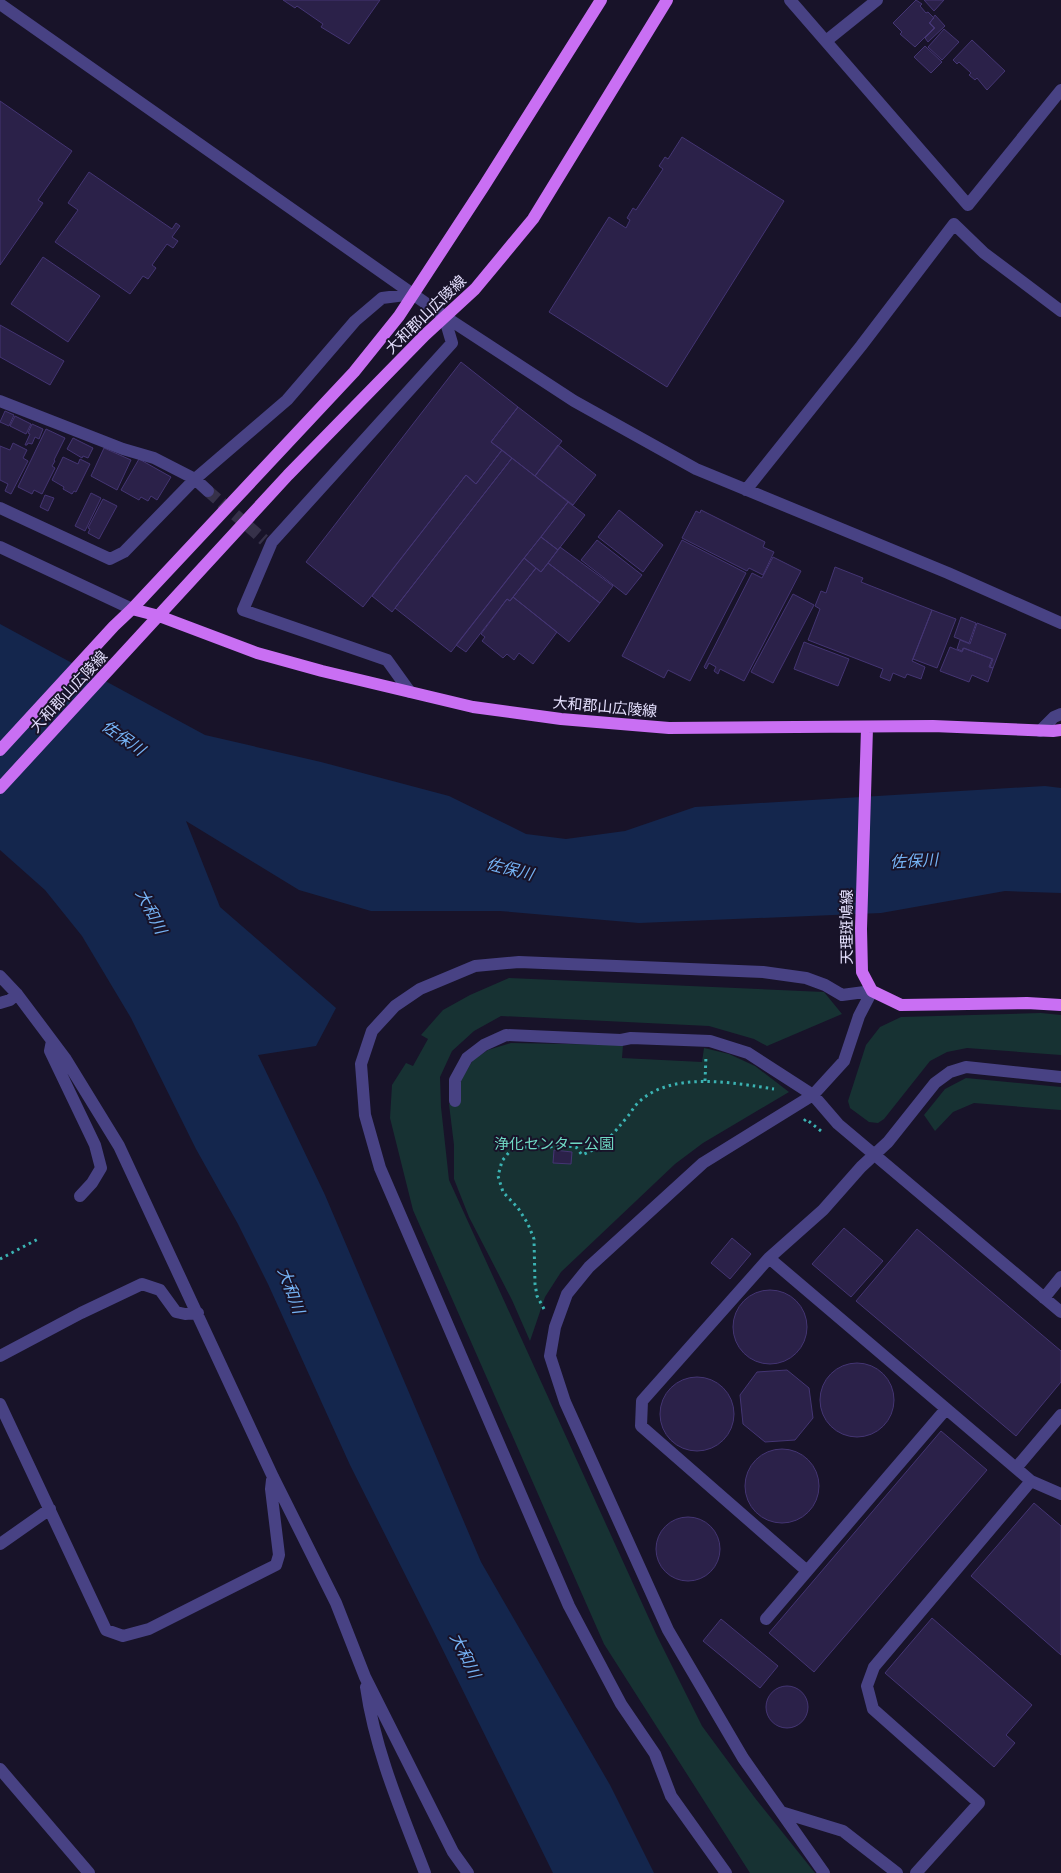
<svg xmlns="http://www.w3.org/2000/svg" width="1061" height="1873" font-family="Commissioner,'Noto Sans JP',sans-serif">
<rect width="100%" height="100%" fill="#181329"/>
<!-- green -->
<path fill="#173233" d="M 509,978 L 824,992 L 842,1014 L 767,1046 L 754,1039 L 709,1026 L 501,1016 L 474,1031 L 452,1051 L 440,1077 L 441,1107 L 449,1180 L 657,1636 L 702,1726 L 755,1798 L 815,1873 L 750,1873 L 604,1644 L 413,1210 L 390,1118 L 392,1085 L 406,1063 L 413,1066 L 428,1039 L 421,1035 L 443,1010 L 470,995 Z
M 1041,1013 L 1061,1015 L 1061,1055 L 967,1048 L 947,1052 L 930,1061 L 884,1119 L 878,1123 L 869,1122 L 850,1108 L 848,1101 L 866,1045 L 880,1027 L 901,1017 Z
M 511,1043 L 623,1045 L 622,1058 L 702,1062 L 704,1048 L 729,1054 L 755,1066 L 789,1092 L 703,1143 L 675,1164 L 561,1272 L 545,1297 L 530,1341 L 512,1300 L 469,1217 L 454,1179 L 454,1145 L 449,1104 L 459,1105 L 461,1080 L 473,1060 L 488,1050 Z
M 966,1078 L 1061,1087 L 1061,1110 L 974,1103 L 953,1112 L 935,1131 L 924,1115 L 945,1089 Z"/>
<!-- water -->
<path fill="#14264d" d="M 0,624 L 205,735 L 321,762 L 449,796 L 526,834 L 566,839 L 625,831 L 695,807 L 1045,786 L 1061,788 L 1061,893 L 1005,891 L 881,913 L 639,923 L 500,911 L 371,911 L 299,890 L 186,821 L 220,907 L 336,1008 L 316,1046 L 258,1055 L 325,1195 L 481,1562 L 610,1785 L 654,1873 L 553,1873 L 434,1632 L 350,1465 L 268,1284 L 238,1224 L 196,1149 L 131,1018 L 82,936 L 45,890 L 0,850 Z"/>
<!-- building -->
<path fill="#2b2149" stroke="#443573" d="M 283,0 L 380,0 L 349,44 L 321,27 L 323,24 L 297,6 L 295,8 Z
M 916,0 L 922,4 L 920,6 L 926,13 L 928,12 L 934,18 L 929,23 L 934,28 L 915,47 L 900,34 L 902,32 L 893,23 Z
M 924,0 L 944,0 L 934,11 Z
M 935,15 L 945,26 L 928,42 L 925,38 L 935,28 L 930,23 Z
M 944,29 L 959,42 L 942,60 L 928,47 Z
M 972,40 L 1005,71 L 987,90 L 977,78 L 975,80 L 969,75 L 971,73 L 959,62 L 957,64 L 953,60 Z
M 925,46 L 942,62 L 931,73 L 914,57 Z
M 0,101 L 72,151 L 38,200 L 43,203 L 0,265 Z
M 682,137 L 784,201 L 667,387 L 549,312 L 609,217 L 626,228 L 630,220 L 627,218 L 633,208 L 636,210 L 663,169 L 659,166 L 665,157 L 668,159 Z
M 89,172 L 172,229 L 176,223 L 180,226 L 172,237 L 178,241 L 173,248 L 167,244 L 152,265 L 156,268 L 148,279 L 143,276 L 130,294 L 55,242 L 78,210 L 68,203 Z
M 43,257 L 100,296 L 68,342 L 11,304 Z
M 0,325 L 64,361 L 50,385 L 0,357 Z
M 461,362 L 518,407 L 491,442 L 502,450 L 476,484 L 466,475 L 363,607 L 306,562 Z
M 518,407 L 562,441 L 535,476 L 491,442 Z
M 5,411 L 14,415 L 9,426 L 0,422 Z
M 15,416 L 31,424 L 26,434 L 10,426 Z
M 32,424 L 43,429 L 39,439 L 35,437 L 32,444 L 28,443 L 27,445 L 25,445 L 30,434 L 28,433 Z
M 46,429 L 65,438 L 54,460 L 55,461 L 52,466 L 55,468 L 42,494 L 34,490 L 32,494 L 18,487 Z
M 73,438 L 93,448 L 88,458 L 83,456 L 82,458 L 67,449 Z
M 13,443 L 27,450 L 23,458 L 28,461 L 11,494 L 5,491 L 8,484 L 0,480 L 0,446 L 10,450 Z
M 558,445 L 596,475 L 573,505 L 535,476 Z
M 104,448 L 131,460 L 117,490 L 91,476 Z
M 502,450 L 512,458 L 392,612 L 372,596 L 466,475 L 476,484 Z
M 63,457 L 78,464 L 80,459 L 90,464 L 76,492 L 74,491 L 72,494 L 63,489 L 64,487 L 52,480 Z
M 512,458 L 568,502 L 451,652 L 395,608 Z
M 139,459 L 171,477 L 157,500 L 151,496 L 148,501 L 141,497 L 139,500 L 121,490 Z
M 91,493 L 101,498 L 85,531 L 75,526 Z
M 45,495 L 54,498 L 48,511 L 40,507 Z
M 103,499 L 117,506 L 99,539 L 88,533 L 90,529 L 88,528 Z
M 568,502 L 585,515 L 558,550 L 541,537 Z
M 619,510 L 663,545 L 643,572 L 598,537 Z
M 701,510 L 765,542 L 763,547 L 774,552 L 763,575 L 749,568 L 747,571 L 682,538 L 696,511 L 700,513 Z
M 541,537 L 558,550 L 541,572 L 524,558 Z
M 597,540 L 642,575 L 626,595 L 581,560 Z
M 682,540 L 746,573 L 690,681 L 668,670 L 664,678 L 622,656 Z
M 560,547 L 613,586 L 600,603 L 548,563 Z
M 773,557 L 801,571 L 744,681 L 720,669 L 718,674 L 714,671 L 716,667 L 709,663 L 706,669 L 704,667 L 752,573 L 762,578 Z
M 524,558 L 536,568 L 510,601 L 507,599 L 466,652 L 456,645 Z
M 548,563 L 600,603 L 569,642 L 513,597 L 536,568 L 541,572 Z
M 835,567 L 863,578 L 861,582 L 932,610 L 912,661 L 925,667 L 921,679 L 907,674 L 905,678 L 893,673 L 890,681 L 880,677 L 883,669 L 808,640 L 820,609 L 815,606 L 821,591 L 826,593 Z
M 793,594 L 814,605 L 773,683 L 751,672 Z
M 513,597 L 557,632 L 533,664 L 519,653 L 514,660 L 507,654 L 503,658 L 482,641 L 485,637 L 481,634 L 507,599 L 510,601 Z
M 932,610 L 956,619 L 937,668 L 913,659 Z
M 961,617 L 976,623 L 969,643 L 954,637 Z
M 977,623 L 1006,634 L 993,668 L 990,667 L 993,659 L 963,648 L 962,651 L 957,649 L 960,640 L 970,644 Z
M 804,642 L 849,659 L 838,686 L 794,669 Z
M 950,647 L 962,652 L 964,648 L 992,659 L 989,667 L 993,668 L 988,682 L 972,675 L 969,682 L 940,671 Z
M 554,1150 L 572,1152 L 571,1164 L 553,1163 Z
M 844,1228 L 883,1261 L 851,1297 L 812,1264 Z
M 917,1229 L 1061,1351 L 1061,1382 L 1016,1436 L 856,1301 Z
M 732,1238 L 751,1254 L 730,1279 L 711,1263 Z
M733 1327a37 37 0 1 1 74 0a37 37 0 1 1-74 0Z
M820 1400a37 37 0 1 1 74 0a37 37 0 1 1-74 0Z
M 787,1370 L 809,1388 L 813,1418 L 795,1440 L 765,1442 L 743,1424 L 740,1395 L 757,1372 Z
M660 1414a37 37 0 1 1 74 0a37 37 0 1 1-74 0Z
M 941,1431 L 987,1470 L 814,1672 L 769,1633 Z
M745 1486a37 37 0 1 1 74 0a37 37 0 1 1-74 0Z
M 1034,1503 L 1061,1526 L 1061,1655 L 971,1576 Z
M656 1549a32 32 0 1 1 64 0a32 32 0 1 1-64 0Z
M 932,1618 L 1032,1705 L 1006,1735 L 1015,1743 L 994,1767 L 885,1673 Z
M 721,1619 L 778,1666 L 760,1688 L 703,1641 Z
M766 1707a21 21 0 1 1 42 0a21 21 0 1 1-42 0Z"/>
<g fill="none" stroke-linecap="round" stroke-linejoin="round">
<!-- minor-tunnel -->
<path stroke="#363149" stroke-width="12" stroke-dasharray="12 6" stroke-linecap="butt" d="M 208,491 L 264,540"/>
<!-- path -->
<path stroke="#3bb3b3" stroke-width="3" stroke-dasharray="2.5 4" stroke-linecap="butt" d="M 705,1081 L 706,1056
M 804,1121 L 806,1119 L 821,1131
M 0,1259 L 40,1238
M 544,1309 L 537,1296 L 535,1284 L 534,1239 L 528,1224 L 518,1208 L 503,1192 L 498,1176 L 502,1161 L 510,1151 L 524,1147 L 550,1147 L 557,1145 L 576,1147 L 582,1155 C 604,1146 613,1134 628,1116 C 632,1111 635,1105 640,1101 C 673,1071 735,1083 774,1089"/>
<!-- minor -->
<path stroke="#484284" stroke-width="12" d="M 790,0 L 968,205 L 1061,90
M 0,4 L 444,316 L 574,401 L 696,469 L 948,573 L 1061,623
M 826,41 L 877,0
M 0,401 L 123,449 L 154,458 L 195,479 L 208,491
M 746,490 L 861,346 L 954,224 L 984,253 L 1061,311
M 0,508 L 110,559 L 124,552 L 195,479 L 287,400 L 355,321 L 382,298 L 413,294
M 0,547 L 132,609
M 410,692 L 387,660 L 243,610 L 272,542 L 452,343 L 444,316
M 1040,731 L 1054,717 L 1061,714
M 0,976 L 17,994 L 65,1058 L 119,1146 L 273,1477 L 336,1603 L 365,1677 L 453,1852 L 468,1873
M 0,1003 L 10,1000 L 17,994
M 52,1041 L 50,1051 L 95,1145 L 101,1168 L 92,1183 L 80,1196
M 455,1101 L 455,1080 L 467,1058 L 484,1045 L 506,1035 L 621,1040 L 631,1038 L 710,1041 L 748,1053 L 813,1095 L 838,1124 L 1061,1312
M 769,1258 L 1031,1481 L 1061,1494
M 1044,1298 L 1061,1277
M 0,1356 L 81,1313 L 142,1284 L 160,1290 L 176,1312 L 185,1314 L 198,1313
M 0,1404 L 106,1630 L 123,1636 L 149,1629 L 276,1565 L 279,1555 L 271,1489 L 272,1480
M 1016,1468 L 1061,1415
M 0,1544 L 50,1509
M 807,1571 L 641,1426 L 642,1401 L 769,1258 L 823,1210 L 861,1167 L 888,1142 L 935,1083 L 950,1072 L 966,1067 L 1061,1077
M 766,1619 L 946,1409
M 366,1687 C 375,1751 402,1813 425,1873
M 0,1769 L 89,1873
M 781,1812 L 843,1831 L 897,1873
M 726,1873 L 671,1796 L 655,1754 L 621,1704 L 569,1606 L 380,1168 L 365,1115 L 361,1064 L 372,1031 L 395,1006 L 420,989 L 475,966 L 519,962 L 763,972 L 806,978 L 825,985 L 842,995 L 872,991
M 824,1873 L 743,1758 L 668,1630 L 565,1402 L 550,1356 L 555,1327 L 567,1294 L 589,1267 L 703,1163 L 813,1095 L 844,1061 L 859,1016 L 872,991
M 916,1873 L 979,1803 L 873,1709 L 867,1686 L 874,1667 L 1031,1481"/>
<!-- major -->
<path stroke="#c96ff3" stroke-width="12" d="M 132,609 L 159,616 L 257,653 L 322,671 L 473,707 L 561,719 L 669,728 L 933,726 L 1053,731 L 1061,730
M 867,728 L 861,929 L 862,972 L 872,991 L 901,1005 L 1027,1003 L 1061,1005
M 0,750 L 114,626 L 132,609 L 354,372 L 399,316 L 484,186 L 601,0
M 0,788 L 288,475 L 425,335 L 475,289 L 533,219 L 667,0"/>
</g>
<g text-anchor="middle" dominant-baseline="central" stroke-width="4" stroke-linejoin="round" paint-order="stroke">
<!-- street labels -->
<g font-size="15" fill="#e3defc" stroke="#181329">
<text transform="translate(425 314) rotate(-44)">大和郡山広陵線</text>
<text transform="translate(68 691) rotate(-47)">大和郡山広陵線</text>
<text transform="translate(605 706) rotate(5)">大和郡山広陵線</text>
<text transform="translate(846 927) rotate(-90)">天理斑鳩線</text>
</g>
<!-- park labels -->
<g font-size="15" fill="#6fd8c3" stroke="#181329">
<text x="554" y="1143">浄化センター公園</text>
</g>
<!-- water labels -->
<g font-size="16" font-style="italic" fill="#75b2f4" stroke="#181329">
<text transform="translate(124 737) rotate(35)">佐保川</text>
<text transform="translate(914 860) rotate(-3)">佐保川</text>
<text transform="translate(510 868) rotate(14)">佐保川</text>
<text transform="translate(152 911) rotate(63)">大和川</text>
<text transform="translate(292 1290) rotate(70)">大和川</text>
<text transform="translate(466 1655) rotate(64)">大和川</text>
</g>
</g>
</svg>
